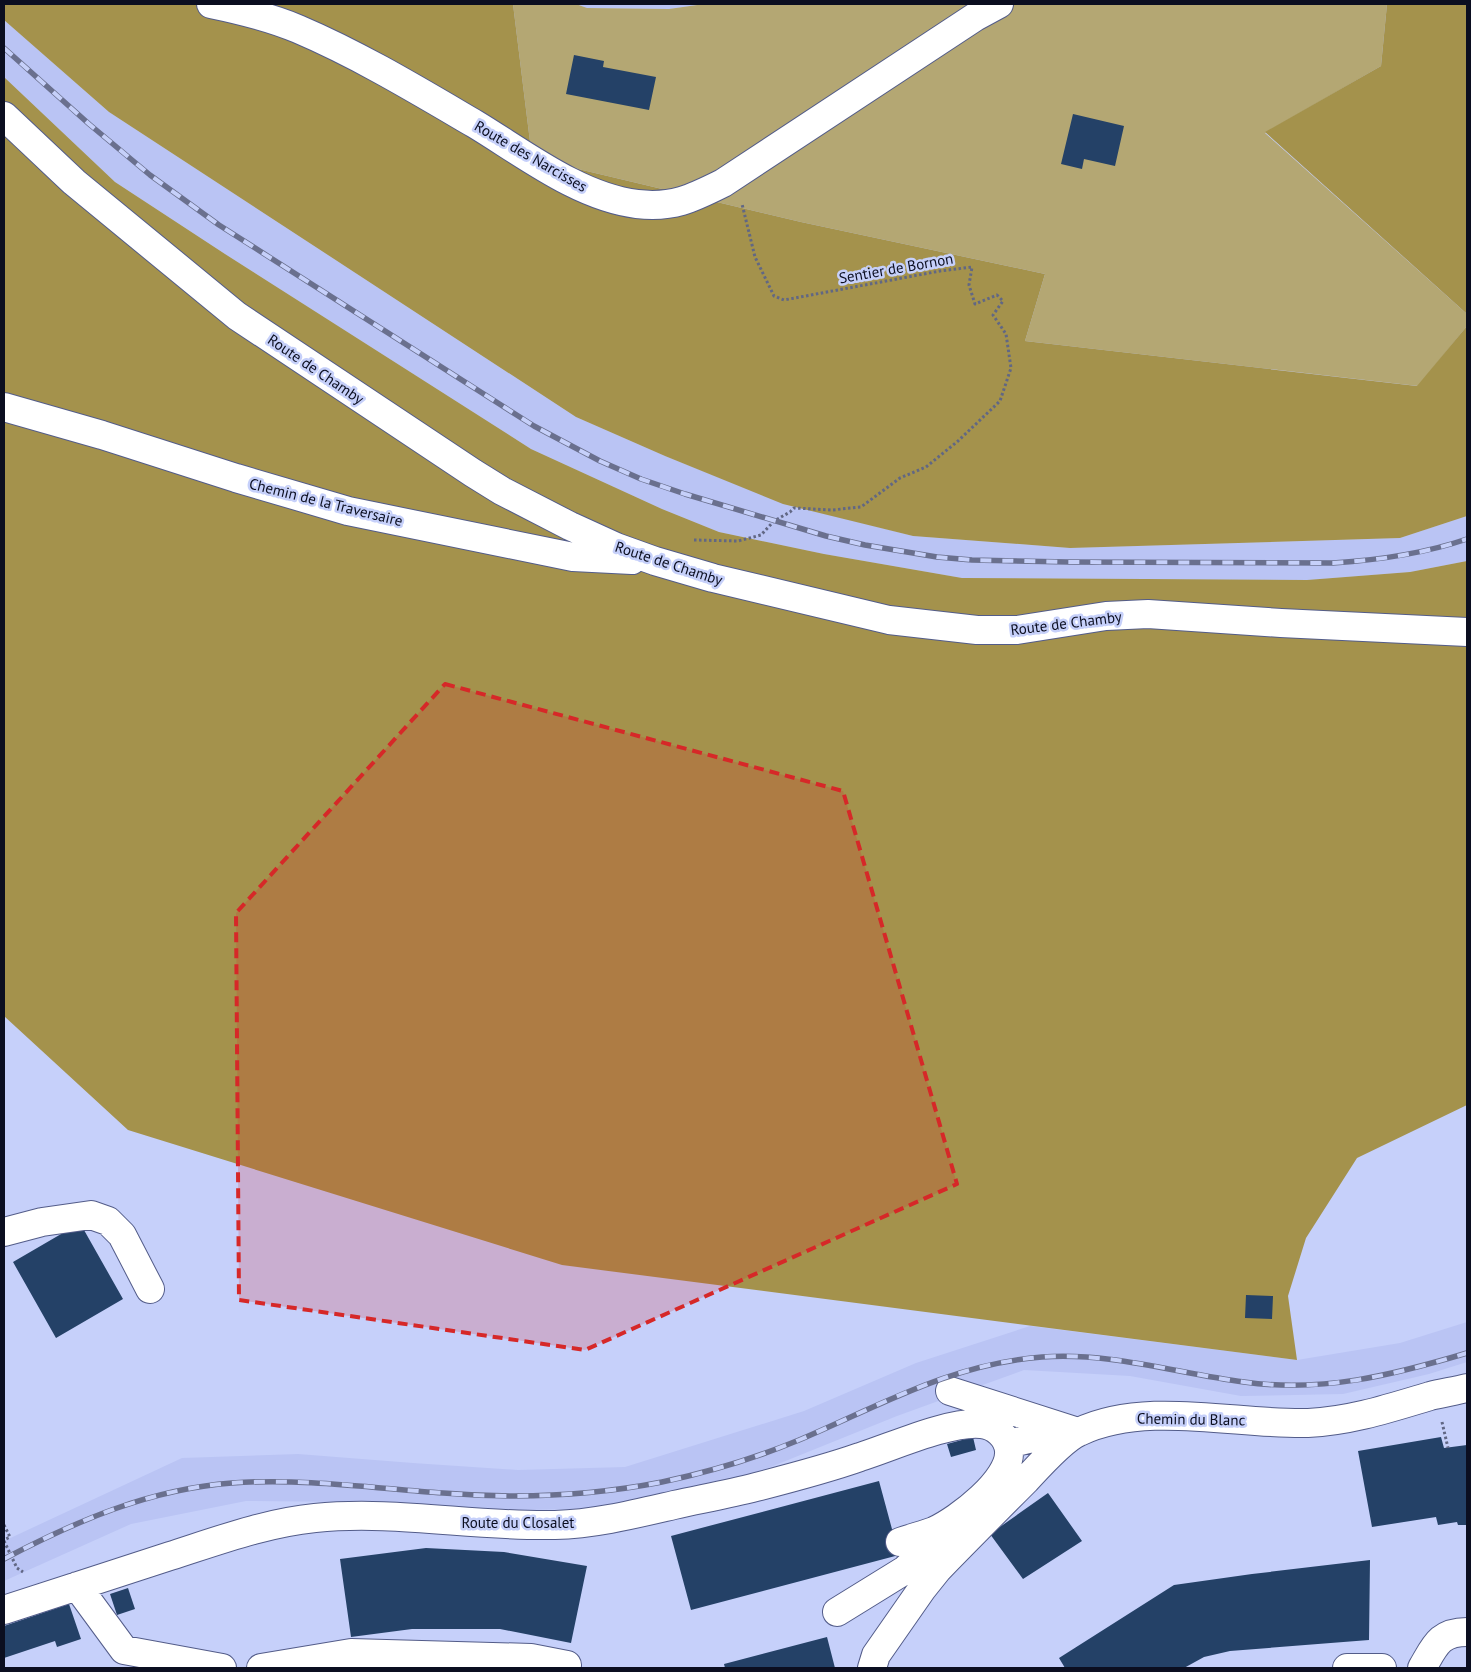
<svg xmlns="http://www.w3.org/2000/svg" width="1471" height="1672" font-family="'PT Sans',sans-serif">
<rect width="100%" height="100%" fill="#c6d0fa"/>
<!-- built -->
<path fill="#bac4f4" d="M 576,4 L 704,4 L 669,9 L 587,8 Z
M 4,20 L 109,112 L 576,417 L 665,456 L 783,503 L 913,536 L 1070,548 L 1400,538 L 1467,516 L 1467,561 L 1410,572 L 1307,580 L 962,578 L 824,554 L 719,532 L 662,509 L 531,449 L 225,254 L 115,182 L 4,77 Z
M 1467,1322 L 1467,1362 L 1429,1374 L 1343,1394 L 1241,1396 L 1130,1376 L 1024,1370 L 897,1416 L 758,1472 L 613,1508 L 487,1511 L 348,1502 L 246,1501 L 131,1524 L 4,1581 L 4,1541 L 182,1458 L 298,1454 L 413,1463 L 518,1470 L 625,1467 L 804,1411 L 916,1363 L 1030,1326 L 1297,1360 L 1400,1343 Z"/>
<!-- green -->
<path fill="#b4a773" d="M 513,4 L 576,4 L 587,8 L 669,9 L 704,4 L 1387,4 L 1381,66 L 1265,133 L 1467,314 L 1467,326 L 1418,386 L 1025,341 L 1045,274 L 801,222 L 532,158 Z"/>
<!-- forest -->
<path fill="#a4924c" d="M 4,4 L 513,4 L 532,158 L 801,222 L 1045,274 L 1025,341 L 1417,386 L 1467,326 L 1467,516 L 1400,538 L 1070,548 L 913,536 L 783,504 L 665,456 L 576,417 L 109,112 L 4,20 Z
M 1387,4 L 1467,4 L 1467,314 L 1265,132 L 1381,66 Z
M 4,77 L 115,182 L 225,254 L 531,449 L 662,509 L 719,532 L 824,554 L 962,578 L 1307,580 L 1410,572 L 1467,561 L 1467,1105 L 1357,1158 L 1306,1238 L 1288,1296 L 1297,1360 L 562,1265 L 128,1130 L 4,1016 Z"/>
<!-- building -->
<path fill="#244167" d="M 574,55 L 604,61 L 603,67 L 656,77 L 649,110 L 566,94 Z
M 1073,114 L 1124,126 L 1115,166 L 1084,159 L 1082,169 L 1061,164 Z
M 80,1223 L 123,1299 L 56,1338 L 13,1262 Z
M 1246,1295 L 1273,1296 L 1272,1319 L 1245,1318 Z
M 973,1437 L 976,1450 L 951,1457 L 947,1444 Z
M 1441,1437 L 1444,1448 L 1467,1445 L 1467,1525 L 1458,1525 L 1457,1522 L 1438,1525 L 1436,1517 L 1372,1527 L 1358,1451 Z
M 879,1481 L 899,1555 L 691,1610 L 671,1536 Z
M 1048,1493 L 1082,1541 L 1023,1579 L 990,1534 Z
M 426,1548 L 504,1552 L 587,1566 L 571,1643 L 500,1629 L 412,1629 L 351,1637 L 340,1559 Z
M 1370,1560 L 1369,1640 L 1230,1651 L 1204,1657 L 1184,1668 L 1065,1668 L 1059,1658 L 1174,1585 L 1252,1574 Z
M 128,1588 L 135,1609 L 117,1615 L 110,1594 Z
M 69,1604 L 81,1639 L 57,1647 L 55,1641 L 4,1658 L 4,1626 Z
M 827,1637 L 835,1668 L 725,1668 L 724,1664 Z"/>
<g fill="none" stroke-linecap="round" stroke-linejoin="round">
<defs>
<path id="minor" d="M 211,4 C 240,10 270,17 298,29 C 359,55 417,90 475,124 C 523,153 579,197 637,204 C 673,208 691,199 723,183 L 975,17 L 999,4
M 4,116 L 74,182 L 237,316 L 473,473 L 502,491 L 570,526 L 616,547 L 655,561 L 713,578 L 889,620 L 977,630 L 1017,630 L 1106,616 L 1148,614 L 1281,623 L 1467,632
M 4,407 L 102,435 L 236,478 L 348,511 L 573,557 L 632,560
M 4,1232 L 42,1222 L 91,1215 L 108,1221 L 122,1235 L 150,1289
M 950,1391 L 1078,1432
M 1008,1444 L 1037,1437 L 1070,1433
M 77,1586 L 124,1650 L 222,1668
M 4,1610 C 59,1592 115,1574 170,1556 C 217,1541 265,1523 315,1518 C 395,1510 475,1527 555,1525 C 595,1524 635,1514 674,1505 C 701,1499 729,1494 756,1487 C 791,1478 826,1469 860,1457 C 892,1447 949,1421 981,1424 C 995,1425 1008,1437 1009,1451 C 1011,1480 958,1520 934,1531 C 923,1535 911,1538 900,1542
M 837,1612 L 905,1570 L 948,1530
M 261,1668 L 351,1653 L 531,1658 L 567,1665
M 872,1668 L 876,1655 L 922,1589 L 938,1569 C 967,1539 996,1510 1026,1480 C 1039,1466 1063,1439 1079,1432 C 1146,1400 1237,1425 1308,1423 C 1351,1421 1390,1408 1430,1396 C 1442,1393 1455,1391 1467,1388
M 1347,1668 L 1382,1668
M 1422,1668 C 1435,1646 1439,1632 1467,1632"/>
</defs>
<!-- minor casing -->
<use href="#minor" stroke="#535c89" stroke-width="30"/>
<!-- path -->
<path stroke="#616784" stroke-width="3" stroke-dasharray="2.5 2.5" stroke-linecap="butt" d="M 694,540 L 738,541 L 761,535 L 774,521 L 790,512 L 794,508 L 832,510 L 861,507 L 900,478 L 926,467 L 958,441 L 1000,401 L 1011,368 L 1006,334 L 993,315 L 1003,301 L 997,295 L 975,304 L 969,285 L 972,267 L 940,271 L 784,300 L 774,296 L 755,257 L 742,204
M 1442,1422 L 1448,1448
M 4,1525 L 10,1537 L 4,1540
M 4,1541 L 17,1568 L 23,1572"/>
<!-- minor -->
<use href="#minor" stroke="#fff" stroke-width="28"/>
<defs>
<path id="rail" d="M 4,48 L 89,124 L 150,175 L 219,225 L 534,426 L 600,461 L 641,479 L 685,494 L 826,536 L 865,545 L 937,557 L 972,560 L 1068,562 L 1333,563 C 1379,560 1423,554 1467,539
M 4,1559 C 76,1521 150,1489 232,1483 C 302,1478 373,1488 443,1493 C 517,1499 590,1496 662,1482 C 709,1472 756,1458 799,1440 C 881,1405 951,1364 1042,1357 C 1111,1352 1176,1373 1244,1382 C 1322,1393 1393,1375 1467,1353"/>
</defs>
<!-- rail casing -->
<use href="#rail" stroke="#6a708e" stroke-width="5.5"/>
<!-- rail -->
<use href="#rail" stroke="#c6d0fa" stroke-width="4" stroke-dasharray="11" stroke-linecap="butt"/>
</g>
<!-- marked area -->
<path fill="#d62828" fill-opacity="0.2" stroke="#d62828" stroke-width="4" stroke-dasharray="10 6" stroke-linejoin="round" d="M 445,684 L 843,791 L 957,1184 L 585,1350 L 239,1300 L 236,913 Z"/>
<g text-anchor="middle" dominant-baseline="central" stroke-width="5" stroke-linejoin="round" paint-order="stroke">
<!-- street labels -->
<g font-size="15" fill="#0b0e20" stroke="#c6d0fa">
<text transform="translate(531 156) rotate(30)">Route des Narcisses</text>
<text transform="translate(896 268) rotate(-10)">Sentier de Bornon</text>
<text transform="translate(316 369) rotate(34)">Route de Chamby</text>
<text transform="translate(326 502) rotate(14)">Chemin de la Traversaire</text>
<text transform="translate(669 563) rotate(18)">Route de Chamby</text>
<text transform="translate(1066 623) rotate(-7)">Route de Chamby</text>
<text transform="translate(1191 1419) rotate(1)">Chemin du Blanc</text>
<text x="518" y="1522">Route du Closalet</text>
</g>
</g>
<!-- border -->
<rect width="1471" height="1672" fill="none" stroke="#0b0e20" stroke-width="10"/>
</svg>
